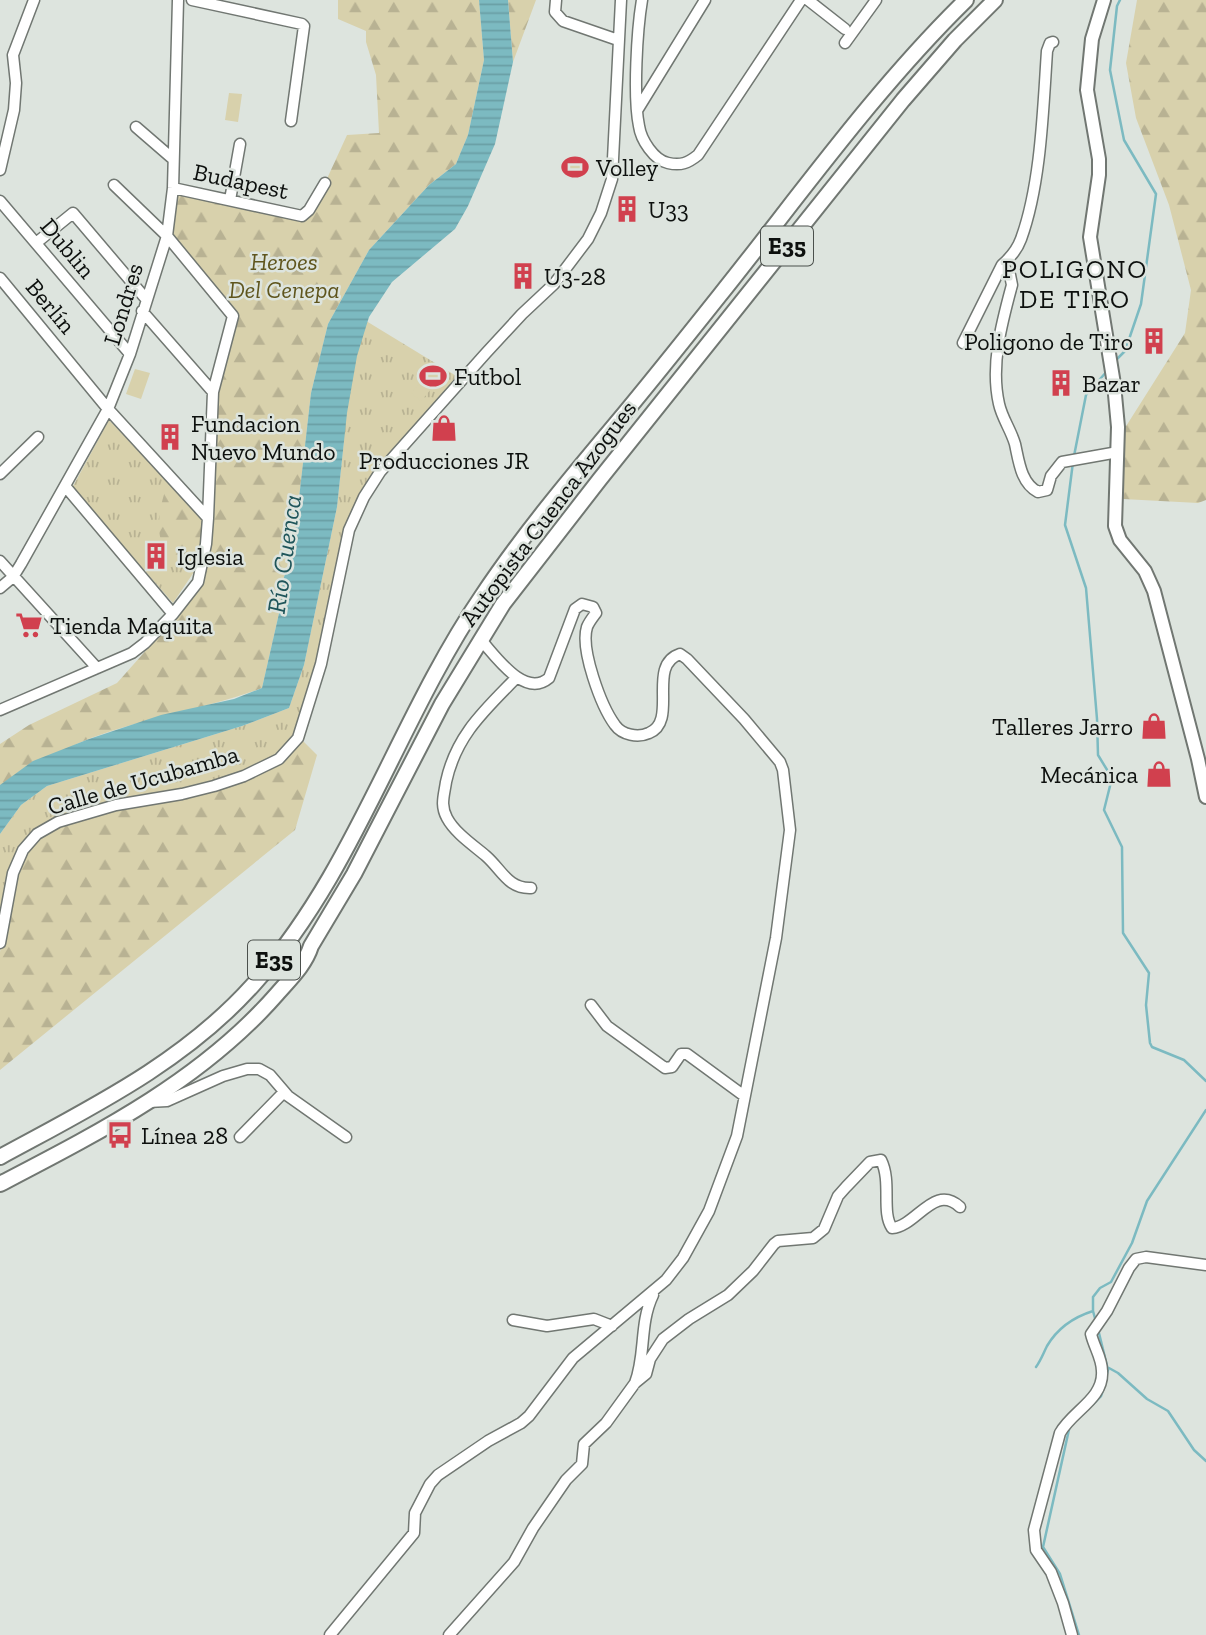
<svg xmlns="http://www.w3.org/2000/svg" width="1206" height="1635" font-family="'Zilla Slab',serif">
<defs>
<pattern id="grass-tufts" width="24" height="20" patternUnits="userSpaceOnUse" patternTransform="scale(1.75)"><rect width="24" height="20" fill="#d8d1ac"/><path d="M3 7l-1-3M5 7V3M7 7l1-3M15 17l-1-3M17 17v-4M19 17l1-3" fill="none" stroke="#b8b293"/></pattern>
<pattern id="forest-firs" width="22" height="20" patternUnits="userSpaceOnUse" patternTransform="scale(1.75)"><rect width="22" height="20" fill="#d8d1ac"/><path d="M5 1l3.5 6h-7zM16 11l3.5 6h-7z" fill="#b8b293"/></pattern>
<pattern id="water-rules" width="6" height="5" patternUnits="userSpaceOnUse" patternTransform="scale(1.75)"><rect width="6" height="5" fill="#7cbac1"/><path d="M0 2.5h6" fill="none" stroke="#6a9fa5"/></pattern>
</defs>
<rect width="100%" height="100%" fill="#dde4de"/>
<!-- grass -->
<path fill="url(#grass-tufts)" d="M 358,316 L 458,377 L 380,472 L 349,530 L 321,664 L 290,749 L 0,943 L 0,834 L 21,805 L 47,786 L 242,726 L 289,708 L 304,665 L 337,507 L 344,441 L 342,433 Z
M 109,420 L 204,520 L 196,569 L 173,603 L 72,488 Z"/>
<!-- forest -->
<path fill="url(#forest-firs)" d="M 338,0 L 479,0 L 484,60 L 468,135 L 460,154 L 456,164 L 429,185 L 369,250 L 328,324 L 311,393 L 293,551 L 283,580 L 280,609 L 262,688 C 206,709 147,717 91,738 C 60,750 30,770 0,785 L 0,744 L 29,725 L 117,683 L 149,647 L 198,582 L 217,392 L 237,316 L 171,237 L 176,191 L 302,216 L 325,183 L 347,135 L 379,133 L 376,75 L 366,42 L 366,31 L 338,19 Z
M 508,0 L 536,0 L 513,62 Z
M 1137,0 L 1206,0 L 1206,500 L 1198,503 L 1123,499 L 1123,431 L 1185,333 L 1191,290 L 1169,205 L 1136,118 L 1126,63 Z
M 169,483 L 204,520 L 196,569 C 186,562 172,555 164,546 C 154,533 161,496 169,483 Z
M 301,739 L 317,755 L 295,830 L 0,1070 L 0,952 L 15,874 L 27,850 L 38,837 L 59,825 L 280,763 L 294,750 Z"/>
<!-- pitch -->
<path fill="#d8d1ac" d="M 229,93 L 242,94 L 238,122 L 225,120 Z
M 567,157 L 587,166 L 582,177 L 562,167 Z
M 429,365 L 445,379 L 437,388 L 421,373 Z
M 135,369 L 150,373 L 141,399 L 126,394 Z
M 423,380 L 432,388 L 421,401 L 411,393 Z"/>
<!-- water -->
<path fill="url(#water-rules)" d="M 479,0 L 508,0 L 513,62 L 495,144 L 468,206 L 455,229 L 392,282 L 369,317 L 357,356 L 347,413 L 337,507 L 304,665 L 289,708 L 242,726 L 47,786 L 21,805 L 0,834 L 0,785 L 33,761 L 89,739 L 161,715 L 234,699 L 262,688 L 280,609 L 283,580 L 293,551 L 311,393 L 328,324 L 369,250 L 429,185 L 456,164 L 460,154 L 468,135 L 484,60 Z"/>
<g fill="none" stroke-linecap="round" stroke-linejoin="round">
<!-- stream -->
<path stroke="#7cbac1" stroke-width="2.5" d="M 1114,362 L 1125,351 L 1141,304 L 1156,194 L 1124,140 L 1110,70 L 1117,6 L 1120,0
M 1074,456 L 1086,395 L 1108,370
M 1073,462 L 1065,525 L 1086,588 L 1097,719 L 1098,755 L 1112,778 L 1104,810 L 1122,847 L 1123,933 L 1149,973 L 1146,1005 L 1150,1043 L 1152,1047 L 1184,1060 L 1206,1081
M 1096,1322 L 1093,1311 L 1093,1297 L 1100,1288 L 1111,1282 L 1132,1243 L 1147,1201 L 1206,1110
M 1098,1329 L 1108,1370 L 1106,1377
M 1036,1367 C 1041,1360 1043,1354 1047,1346 C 1057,1329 1074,1317 1093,1311
M 1109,1368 L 1118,1373 L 1147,1399 L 1168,1411 L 1194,1450 L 1206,1461
M 1093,1404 L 1101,1396 L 1103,1390
M 1070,1425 L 1043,1547 L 1060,1574 L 1079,1635"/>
<defs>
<path id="minor" d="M 192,0 L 302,24 L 304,26 L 291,121
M 556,0 L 555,12 L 563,21 L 618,40
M 642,0 C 637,30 633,97 639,126 C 641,140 654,160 668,163 C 681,166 688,163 698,155 L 801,0
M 808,0 L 845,29
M 1053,42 L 1050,43 L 1047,51 C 1043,110 1041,184 1021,239 C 1017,250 1010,258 1002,265 L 1010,275 L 1012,285 C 1002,322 990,365 999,404 C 1002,418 1011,430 1015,444 C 1019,462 1021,483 1038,492 L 1047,490 L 1051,476 L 1062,462 L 1118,452
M 845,43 L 876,0
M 638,109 L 705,0
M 136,127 L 173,159
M 0,170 L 14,110 L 16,83 L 13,55 L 34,0
M 173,188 L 302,216 L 309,210 L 325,183
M 230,200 L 240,144
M 0,201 L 130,354
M 36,243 L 73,213 L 146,299
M 0,278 L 108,409 L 208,518
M 142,311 L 213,392
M 963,343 L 1002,265
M 0,474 L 38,437
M 65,486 L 173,614
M 0,561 L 97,668
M 0,588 L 13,577 L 21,564 L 108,409 L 130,354 L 167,236 L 173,188 L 178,0
M 517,677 C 485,710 456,735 446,782 C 444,796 440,805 447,818 C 455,833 473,845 486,856 C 502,870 508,889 531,888
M 0,710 L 132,653 L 145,643 L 173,614 L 198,582 L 206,544 L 208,518 L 213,392 L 233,316 L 167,236 L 114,185
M 0,943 L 13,873 L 23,850 L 37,834 L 58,822 L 116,805 L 182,794 L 214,786 L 244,776 L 279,759 L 298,738 L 321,664 L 349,530 L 364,497 L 380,472 L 486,353 L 522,314 L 554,284 L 588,239 L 601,213 L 612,179 L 621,0
M 591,1005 L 607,1026 L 665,1068 L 672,1067 L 681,1054 L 687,1054 L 743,1095
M 148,1102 L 167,1101 L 223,1076 L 247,1069 L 259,1069 L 270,1075 L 288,1096 L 346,1137
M 240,1137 L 284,1092
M 513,1320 L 547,1326 L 594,1319 L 612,1326
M 635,1383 C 646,1355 639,1324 653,1295
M 330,1635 L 414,1533 L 415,1513 L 430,1484 L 438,1475 L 488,1441 L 521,1423 L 529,1416 L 573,1358 L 666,1280 L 683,1258 L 709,1211 L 737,1136 L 776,938 L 790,830 L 783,770 L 780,762 L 744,719 L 687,659 L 680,654 C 646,665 679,721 649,733 C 638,738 622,735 615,725 C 601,706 580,649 587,627 C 589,622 593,617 596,613 L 593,607 L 582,604 L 575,609 L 549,678 C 524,699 495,655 480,639
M 449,1635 L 514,1562 L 533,1528 L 566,1480 L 582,1464 L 584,1444 L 606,1423 L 635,1383 L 646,1374 L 650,1359 L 663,1339 L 689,1319 L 728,1295 L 753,1271 L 774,1244 L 778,1241 L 813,1238 L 824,1229 L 838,1196 L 846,1187 L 870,1162 L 881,1160 C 892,1182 881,1212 892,1228 C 917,1226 934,1183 960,1207
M 1072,1635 L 1063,1603 L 1051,1572 L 1036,1550 L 1034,1530 L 1060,1433 C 1072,1411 1104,1399 1102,1371 C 1102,1358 1094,1347 1091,1334 L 1107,1311 L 1129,1268 L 1136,1259 L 1146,1257 L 1206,1265"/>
<path id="major" d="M 1104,0 L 1092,39 L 1087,90 L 1099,159 L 1099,175 L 1090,237 L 1114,384 L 1118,427 L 1115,526 L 1120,540 L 1145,571 L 1154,591 L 1198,759 L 1206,797"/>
<path id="highway" d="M 0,1157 C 90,1108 183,1063 253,985 C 355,872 397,721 482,596 C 522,536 568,481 614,426 C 650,383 685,339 720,295 C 800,195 875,89 966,0
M 0,1184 C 100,1132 202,1080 277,994 C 290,979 305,965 311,946 L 354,874 L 442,704 L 503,604 L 600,479 L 903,100 L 955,40 L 995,0"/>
</defs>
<!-- minor casing -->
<use href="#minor" stroke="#717772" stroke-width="13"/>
<!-- major casing -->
<use href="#major" stroke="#717772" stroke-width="16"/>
<!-- highway casing -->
<use href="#highway" stroke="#717772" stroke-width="18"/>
<!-- minor -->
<use href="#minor" stroke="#fff" stroke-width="10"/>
<!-- major -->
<use href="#major" stroke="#fff" stroke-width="12"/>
<!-- highway -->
<use href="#highway" stroke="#fff" stroke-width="14"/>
</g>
<!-- icons -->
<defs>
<symbol id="stadium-bare" viewBox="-9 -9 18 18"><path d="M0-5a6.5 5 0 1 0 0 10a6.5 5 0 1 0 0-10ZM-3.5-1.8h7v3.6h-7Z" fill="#d1404e" stroke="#dde4de" stroke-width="2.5" paint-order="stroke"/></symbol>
<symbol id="building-bare" viewBox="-9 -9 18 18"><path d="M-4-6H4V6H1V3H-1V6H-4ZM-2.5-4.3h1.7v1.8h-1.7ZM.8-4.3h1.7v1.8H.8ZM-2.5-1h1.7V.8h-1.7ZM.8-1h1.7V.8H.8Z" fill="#d1404e" stroke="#dde4de" stroke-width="2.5" paint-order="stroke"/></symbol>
<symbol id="shop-bare" viewBox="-9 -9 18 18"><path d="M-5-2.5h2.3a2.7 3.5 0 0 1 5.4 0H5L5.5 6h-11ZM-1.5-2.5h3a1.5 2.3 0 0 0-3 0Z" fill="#d1404e" stroke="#dde4de" stroke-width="2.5" paint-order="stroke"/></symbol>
<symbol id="supermarket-bare" viewBox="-9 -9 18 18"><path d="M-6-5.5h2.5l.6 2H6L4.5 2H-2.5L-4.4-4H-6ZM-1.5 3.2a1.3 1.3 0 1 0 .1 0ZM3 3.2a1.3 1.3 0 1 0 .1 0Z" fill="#d1404e" stroke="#dde4de" stroke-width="2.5" paint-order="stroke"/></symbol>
<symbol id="bus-bare" viewBox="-9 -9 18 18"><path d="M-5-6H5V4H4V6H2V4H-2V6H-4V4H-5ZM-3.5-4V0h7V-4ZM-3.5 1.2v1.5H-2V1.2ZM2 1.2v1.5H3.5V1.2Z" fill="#d1404e" stroke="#dde4de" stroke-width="2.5" paint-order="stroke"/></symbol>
</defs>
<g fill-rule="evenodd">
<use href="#stadium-bare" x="556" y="148" width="38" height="38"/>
<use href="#building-bare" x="608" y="190" width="38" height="38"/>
<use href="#building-bare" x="504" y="257" width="38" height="38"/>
<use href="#building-bare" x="1135" y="322" width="38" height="38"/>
<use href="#stadium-bare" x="414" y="357" width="38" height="38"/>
<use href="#building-bare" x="1042" y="364" width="38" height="38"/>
<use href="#shop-bare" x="425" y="409" width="38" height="38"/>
<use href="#building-bare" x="151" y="418" width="38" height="38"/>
<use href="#building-bare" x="137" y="537" width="38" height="38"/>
<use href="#supermarket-bare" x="10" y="606" width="38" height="38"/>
<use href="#shop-bare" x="1135" y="707" width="38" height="38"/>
<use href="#shop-bare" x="1140" y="755" width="38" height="38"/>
<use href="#bus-bare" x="101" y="1116" width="38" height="38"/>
</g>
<g text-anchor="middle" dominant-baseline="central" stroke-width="5" stroke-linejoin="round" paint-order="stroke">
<!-- shield labels -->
<g fill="#dde4de" stroke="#4b504c" stroke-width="2">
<rect x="761" y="226.5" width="52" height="39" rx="5"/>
<rect x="248" y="940.5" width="52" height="39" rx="5"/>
</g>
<g font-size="23" font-weight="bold" fill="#0d100e">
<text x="787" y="246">E35</text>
<text x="274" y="960">E35</text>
</g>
<!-- poi labels -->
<g font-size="24" fill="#0d100e" stroke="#dde4de" text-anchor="start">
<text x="596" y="167">Volley</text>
<text x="648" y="209">U33</text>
<text x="544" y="276">U3-28</text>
<text x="1133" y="341" text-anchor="end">Poligono de Tiro</text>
<text x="454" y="376">Futbol</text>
<text x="1082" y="383">Bazar</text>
<text x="191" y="423">Fundacion<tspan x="191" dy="28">Nuevo Mundo</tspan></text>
<text x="444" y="460" text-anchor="middle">Producciones JR</text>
<text x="177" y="556">Iglesia</text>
<text x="50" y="625">Tienda Maquita</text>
<text x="1133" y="726" text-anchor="end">Talleres Jarro</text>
<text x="1138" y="774" text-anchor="end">Mecánica</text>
<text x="141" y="1135">Línea 28</text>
</g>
<!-- street labels -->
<g font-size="24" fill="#0d100e" stroke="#dde4de">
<text transform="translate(241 181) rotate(12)">Budapest</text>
<text transform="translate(68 248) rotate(50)">Dublin</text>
<text transform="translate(123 304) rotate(-73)">Londres</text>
<text transform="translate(51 306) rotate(50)">Berlín</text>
<text transform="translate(548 513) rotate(-53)">Autopista Cuenca Azogues</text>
<text transform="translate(143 780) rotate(-16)">Calle de Ucubamba</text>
</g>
<!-- park labels -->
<g font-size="24" font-style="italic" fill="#5f551d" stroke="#dde4de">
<text x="284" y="261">Heroes<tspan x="284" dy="28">Del Cenepa</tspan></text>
</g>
<!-- neighbourhood labels -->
<g font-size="26" letter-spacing="2" fill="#0d100e" stroke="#dde4de">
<text x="1075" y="269">POLIGONO<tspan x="1075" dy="30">DE TIRO</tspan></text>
</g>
<!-- water labels -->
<g font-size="26" font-style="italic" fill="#1f555a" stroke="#dde4de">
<text transform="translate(284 554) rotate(-82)">Río Cuenca</text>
</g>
</g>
</svg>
